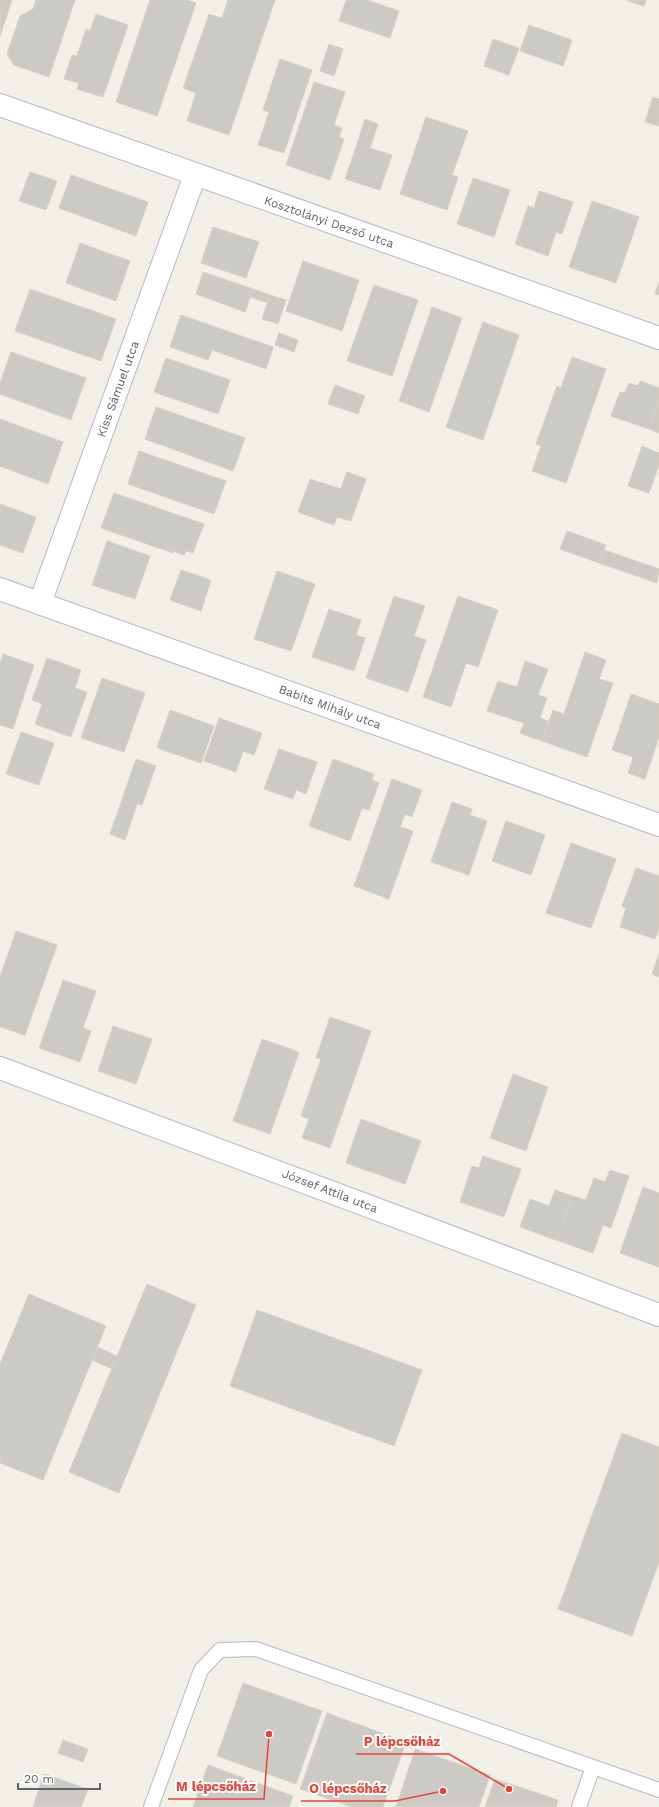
<svg xmlns="http://www.w3.org/2000/svg" width="659" height="1807" font-family="'Work Sans',sans-serif">
<rect width="100%" height="100%" fill="#f1efe8"/>
<!-- building -->
<path fill="#cccac5" stroke="#d6d1c6" d="M 0,0 L 12,0 L 0,36 Z
M 36,0 L 75,0 L 49,77 L 14,65 L 7,54 L 20,16 L 33,9 Z
M 150,0 L 187,0 L 196,3 L 157,116 L 116,102 Z
M 228,0 L 275,0 L 229,135 L 187,121 L 196,93 L 183,88 L 209,14 L 222,18 Z
M 346,0 L 367,0 L 399,11 L 390,38 L 339,21 Z
M 626,0 L 646,0 L 644,6 Z
M 96,14 L 128,25 L 103,97 L 77,89 L 79,83 L 64,79 L 72,55 L 77,56 L 86,29 L 90,31 Z
M 529,25 L 572,40 L 563,66 L 520,51 Z
M 493,39 L 519,48 L 509,75 L 484,66 Z
M 329,44 L 343,49 L 334,76 L 320,71 Z
M 280,59 L 312,70 L 284,153 L 258,145 L 269,112 L 263,110 Z
M 314,82 L 345,92 L 334,125 L 342,128 L 339,137 L 344,139 L 330,180 L 286,165 Z
M 653,97 L 659,99 L 659,126 L 645,122 Z
M 426,117 L 468,131 L 452,175 L 458,177 L 447,210 L 400,194 Z
M 365,119 L 378,124 L 370,148 L 357,144 Z
M 357,144 L 392,155 L 380,190 L 345,179 Z
M 30,172 L 57,181 L 46,210 L 19,201 Z
M 71,175 L 148,202 L 136,236 L 59,208 Z
M 473,178 L 510,190 L 494,237 L 457,224 Z
M 539,191 L 573,202 L 562,234 L 556,232 L 548,256 L 515,244 L 528,206 L 534,208 Z
M 592,201 L 639,217 L 616,283 L 569,267 Z
M 213,227 L 259,242 L 246,278 L 201,263 Z
M 80,243 L 130,261 L 116,301 L 66,283 Z
M 303,261 L 359,280 L 342,331 L 286,311 Z
M 203,272 L 253,289 L 245,312 L 196,294 Z
M 659,282 L 659,295 L 655,294 Z
M 374,285 L 418,300 L 392,376 L 347,361 Z
M 30,289 L 116,319 L 101,361 L 15,331 Z
M 253,289 L 270,295 L 268,303 L 250,297 Z
M 270,295 L 286,300 L 278,324 L 262,319 Z
M 432,307 L 462,318 L 429,412 L 399,401 Z
M 181,315 L 273,347 L 266,369 L 212,350 L 208,360 L 170,347 Z
M 483,322 L 519,335 L 483,440 L 446,427 Z
M 279,333 L 298,340 L 294,352 L 275,345 Z
M 11,352 L 86,378 L 71,420 L 0,394 L 0,383 Z
M 572,357 L 606,369 L 566,483 L 532,471 L 541,446 L 536,444 L 557,386 L 561,388 Z
M 166,358 L 230,380 L 218,414 L 154,392 Z
M 640,381 L 659,388 L 659,400 L 649,429 L 611,416 L 620,392 L 625,393 L 629,383 L 638,386 Z
M 335,385 L 365,396 L 358,414 L 328,404 Z
M 659,400 L 659,433 L 649,429 Z
M 156,407 L 245,438 L 233,471 L 145,439 Z
M 0,419 L 63,442 L 48,484 L 0,466 Z
M 642,446 L 659,453 L 659,465 L 649,493 L 628,486 Z
M 139,451 L 226,481 L 214,514 L 128,484 Z
M 347,472 L 366,479 L 351,521 L 337,517 L 334,525 L 298,512 L 310,479 L 341,489 Z
M 114,493 L 204,524 L 193,553 L 186,551 L 184,555 L 173,551 L 173,553 L 101,528 Z
M 0,504 L 36,517 L 23,553 L 0,545 Z
M 567,531 L 606,545 L 599,563 L 560,549 Z
M 107,541 L 150,556 L 135,599 L 92,585 Z
M 604,550 L 639,562 L 634,575 L 599,563 Z
M 639,562 L 659,569 L 657,583 L 634,575 Z
M 181,570 L 211,580 L 201,611 L 170,600 Z
M 277,571 L 315,584 L 291,651 L 254,639 Z
M 394,596 L 425,606 L 414,636 L 426,640 L 408,692 L 366,678 Z
M 458,596 L 498,610 L 478,667 L 466,663 L 451,707 L 423,697 Z
M 329,609 L 361,620 L 356,635 L 365,638 L 354,671 L 312,657 Z
M 585,652 L 606,660 L 599,679 L 613,683 L 587,757 L 542,741 L 553,710 L 564,714 Z
M 3,654 L 34,665 L 13,729 L 0,725 L 0,664 Z
M 47,658 L 81,670 L 75,688 L 87,692 L 71,737 L 35,724 L 42,704 L 32,700 Z
M 525,661 L 548,669 L 538,695 L 547,698 L 540,718 L 548,721 L 542,741 L 520,733 L 524,723 L 487,711 L 498,681 L 517,687 Z
M 102,678 L 145,693 L 124,752 L 81,738 Z
M 631,694 L 659,704 L 659,737 L 645,779 L 628,773 L 633,757 L 612,750 Z
M 170,710 L 214,726 L 201,763 L 157,748 Z
M 219,718 L 262,733 L 254,755 L 243,751 L 236,772 L 204,761 Z
M 21,732 L 54,743 L 39,785 L 6,774 Z
M 279,749 L 317,762 L 306,794 L 296,790 L 293,799 L 264,789 Z
M 136,759 L 156,766 L 142,805 L 137,804 L 125,840 L 110,834 Z
M 333,759 L 374,774 L 372,780 L 379,783 L 369,810 L 362,808 L 350,841 L 309,826 Z
M 392,779 L 422,790 L 412,817 L 405,814 L 400,827 L 413,831 L 389,899 L 354,886 Z
M 452,802 L 472,809 L 470,815 L 487,821 L 469,875 L 431,862 Z
M 506,821 L 545,835 L 531,875 L 492,861 Z
M 571,843 L 616,859 L 591,928 L 546,913 Z
M 636,868 L 659,876 L 659,928 L 655,939 L 620,927 L 626,908 L 622,906 Z
M 16,931 L 57,945 L 25,1035 L 0,1027 L 0,977 Z
M 659,954 L 659,977 L 652,974 Z
M 63,980 L 96,991 L 83,1028 L 91,1031 L 80,1062 L 39,1048 Z
M 330,1017 L 371,1031 L 330,1148 L 302,1138 L 309,1119 L 301,1116 L 321,1059 L 316,1058 Z
M 113,1026 L 152,1039 L 136,1084 L 98,1071 Z
M 262,1039 L 299,1052 L 270,1134 L 233,1121 Z
M 513,1074 L 548,1087 L 526,1151 L 490,1138 Z
M 361,1119 L 421,1141 L 405,1184 L 346,1163 Z
M 483,1156 L 521,1169 L 504,1217 L 460,1202 L 472,1166 L 479,1168 Z
M 610,1170 L 629,1176 L 611,1228 L 603,1225 L 593,1253 L 556,1240 L 572,1196 L 586,1200 L 594,1178 L 605,1182 Z
M 643,1187 L 659,1193 L 659,1267 L 620,1253 Z
M 555,1190 L 572,1196 L 556,1240 L 520,1227 L 530,1199 L 549,1206 Z
M 147,1284 L 196,1305 L 119,1493 L 69,1472 Z
M 29,1294 L 106,1326 L 43,1480 L 0,1463 L 0,1364 Z
M 257,1310 L 422,1370 L 394,1446 L 230,1386 Z
M 97,1347 L 117,1356 L 112,1369 L 92,1360 Z
M 622,1433 L 659,1447 L 659,1562 L 632,1636 L 558,1609 Z
M 243,1683 L 322,1711 L 296,1784 L 217,1756 Z
M 327,1713 L 406,1742 L 383,1807 L 352,1807 L 300,1789 Z
M 63,1740 L 88,1749 L 83,1762 L 58,1753 Z
M 415,1749 L 490,1775 L 479,1807 L 396,1807 Z
M 208,1765 L 293,1796 L 289,1807 L 193,1807 Z
M 44,1774 L 88,1789 L 81,1807 L 33,1807 Z
M 495,1779 L 558,1800 L 556,1807 L 485,1807 Z"/>
<g fill="none" stroke-linecap="round" stroke-linejoin="round">
<defs>
<path id="service" d="M 151,1807 L 201,1670 L 220,1650 L 256,1649 L 659,1790
M 579,1807 L 593,1767"/>
<path id="minor" d="M 0,105 L 659,338
M 0,589 L 659,825
M 40,603 L 195,175
M 0,1068 L 659,1315"/>
</defs>
<!-- service casing -->
<use href="#service" stroke="#b5b8bc" stroke-width="16"/>
<!-- minor casing -->
<use href="#minor" stroke="#b5b8bc" stroke-width="24"/>
<!-- service -->
<use href="#service" stroke="#fff" stroke-width="14"/>
<!-- minor -->
<use href="#minor" stroke="#fff" stroke-width="22"/>
</g>
<g text-anchor="middle" dominant-baseline="central" stroke-width="4" stroke-linejoin="round" paint-order="stroke">
<!-- street labels -->
<g font-size="12" fill="#5f6368" stroke="#fff">
<text transform="translate(329 222) rotate(19)">Kosztolányi Dezső utca</text>
<text transform="translate(118 389) rotate(-70)">Kiss Sámuel utca</text>
<text transform="translate(330 707) rotate(20)">Babits Mihály utca</text>
<text transform="translate(330 1191) rotate(21)">József Attila utca</text>
</g>
</g>
<!-- callouts -->
<path fill="none" stroke="#ea4335" stroke-width="1.5" d="M509 1789L449 1754H356M269 1734L264 1799H168M443 1791L395 1801H301"/>
<g fill="#ea4335" stroke="#fff" stroke-width="1.5">
<circle cx="509" cy="1789" r="4"/>
<circle cx="269" cy="1734" r="4"/>
<circle cx="443" cy="1791" r="4"/>
</g>
<g font-size="13" text-anchor="middle" font-weight="bold" fill="#ea4335" stroke="#fff" stroke-width="4" stroke-linejoin="round" paint-order="stroke">
<text x="402" y="1746">P lépcsőház</text>
<text x="216" y="1791">M lépcsőház</text>
<text x="348" y="1793">O lépcsőház</text>
</g>
<!-- scale -->
<path d="M18 1783v6h82v-6" fill="none" stroke="#5f6368" stroke-width="2"/>
<text x="24" y="1783" font-size="12" fill="#5f6368" stroke="#ffffff" stroke-width="3" paint-order="stroke">20 m</text>
</svg>
